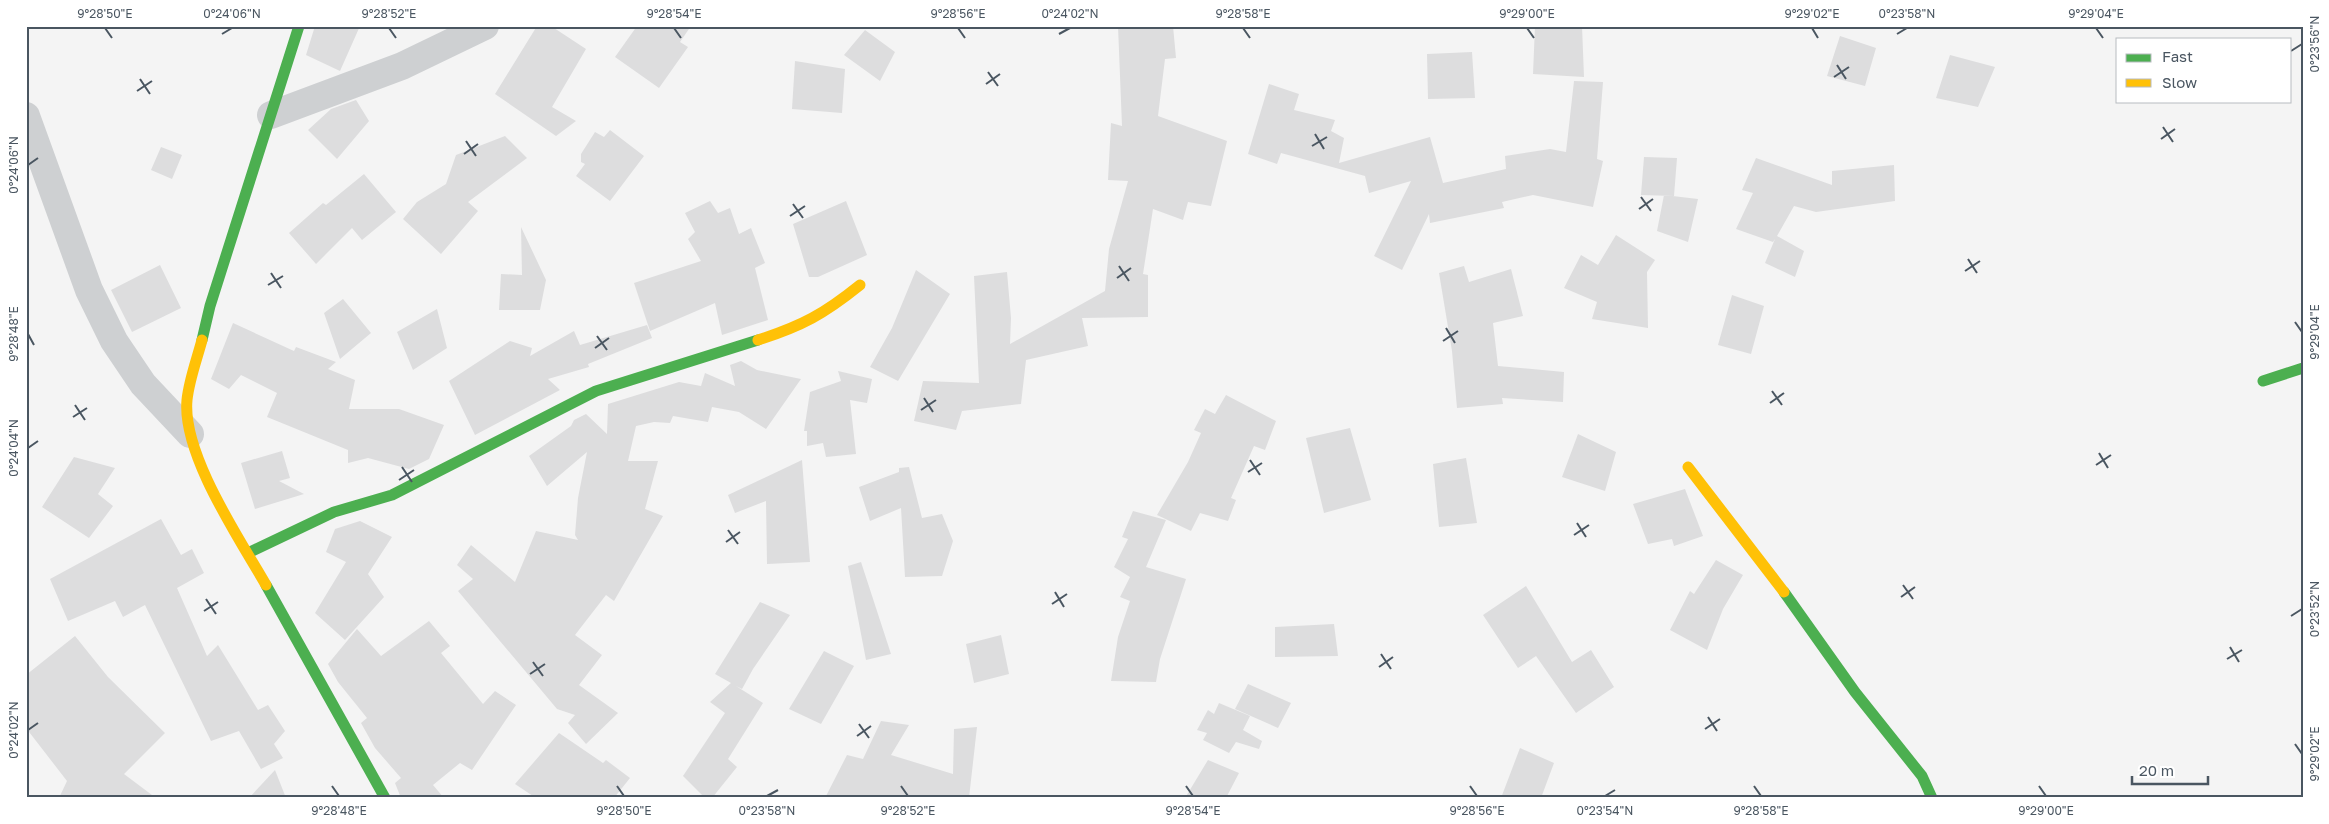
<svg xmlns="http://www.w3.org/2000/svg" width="2329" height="824" font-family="'Golos Text',sans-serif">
<rect width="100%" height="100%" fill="#f4f4f4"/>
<!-- building -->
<path fill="#ddddde" d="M 315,26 L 360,26 L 340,71 L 306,55 Z
M 537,26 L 551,26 L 586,49 L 552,107 L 576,121 L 556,136 L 495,94 Z
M 637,26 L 691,26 L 680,42 L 688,47 L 659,88 L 615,57 Z
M 1118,26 L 1173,26 L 1176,58 L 1165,59 L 1158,116 L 1227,141 L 1211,206 L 1188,202 L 1183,220 L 1153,209 L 1143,274 L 1148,275 L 1148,317 L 1082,318 L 1088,346 L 1026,360 L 1021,404 L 962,411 L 956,430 L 914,421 L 923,381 L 979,383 L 974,276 L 1007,272 L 1011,318 L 1010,344 L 1105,291 L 1109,249 L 1128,181 L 1108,180 L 1111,123 L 1122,126 Z
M 1535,26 L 1582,26 L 1584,77 L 1533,74 Z
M 865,30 L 895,52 L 880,81 L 844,55 Z
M 1840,36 L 1876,48 L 1865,86 L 1827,76 Z
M 1472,52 L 1475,98 L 1428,99 L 1427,54 Z
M 1950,55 L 1995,67 L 1978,107 L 1936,98 Z
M 795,61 L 845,69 L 842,113 L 792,109 Z
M 1574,81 L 1603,82 L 1597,159 L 1603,161 L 1593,207 L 1533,195 L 1502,202 L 1504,208 L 1430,223 L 1429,214 L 1402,270 L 1374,256 L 1411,181 L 1369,193 L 1365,176 L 1281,153 L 1277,164 L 1248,154 L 1269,84 L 1299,94 L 1294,110 L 1335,120 L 1331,131 L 1344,138 L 1339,163 L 1430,137 L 1443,183 L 1506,169 L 1505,156 L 1550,149 L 1566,152 Z
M 356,100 L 369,121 L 337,159 L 308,130 L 331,109 Z
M 610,130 L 644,156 L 610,201 L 576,176 L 585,164 L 581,162 L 581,154 L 595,132 L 604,137 Z
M 505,136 L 527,158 L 468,202 L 478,211 L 441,254 L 403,219 L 417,202 L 446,184 L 456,155 Z
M 161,147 L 182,155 L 172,179 L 151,170 Z
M 1644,157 L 1677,158 L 1674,196 L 1641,195 Z
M 1756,158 L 1832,185 L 1832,171 L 1894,165 L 1895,201 L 1816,212 L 1794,206 L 1777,236 L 1804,251 L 1795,277 L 1765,263 L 1775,239 L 1773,242 L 1736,229 L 1753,193 L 1742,190 Z
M 364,174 L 396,212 L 362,240 L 352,228 L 316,264 L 289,233 L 323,203 L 326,205 Z
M 1664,195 L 1698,199 L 1688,242 L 1657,231 Z
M 710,201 L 718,213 L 730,208 L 739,234 L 751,228 L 765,263 L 755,268 L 768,320 L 722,335 L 715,303 L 650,331 L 634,283 L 701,261 L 688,239 L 695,232 L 685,213 Z
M 846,201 L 867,255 L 818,277 L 809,277 L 793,224 Z
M 521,227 L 546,280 L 540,310 L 499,310 L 501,274 L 522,275 Z
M 1616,235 L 1655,260 L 1647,272 L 1648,328 L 1592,319 L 1597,302 L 1564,288 L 1581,255 L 1598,265 Z
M 160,265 L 181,308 L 132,332 L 111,290 Z
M 1464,266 L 1469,282 L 1511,269 L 1523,316 L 1493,323 L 1498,366 L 1564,372 L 1563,402 L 1502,398 L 1503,404 L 1457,408 L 1452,351 L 1439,273 Z
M 916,270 L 950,294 L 898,381 L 870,367 L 892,328 Z
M 1732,295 L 1764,306 L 1751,354 L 1718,345 Z
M 343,299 L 371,333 L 340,359 L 324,313 Z
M 437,309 L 447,348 L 413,370 L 397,332 Z
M 233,323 L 294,351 L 296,347 L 336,362 L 328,369 L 355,380 L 349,409 L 399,409 L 444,425 L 429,459 L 409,469 L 368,458 L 348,463 L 348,450 L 267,417 L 277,393 L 241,375 L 229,389 L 211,379 Z
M 647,325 L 652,338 L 588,364 L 589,367 L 548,379 L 560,390 L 475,435 L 449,381 L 510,341 L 532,348 L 530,356 L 574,331 L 580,345 Z
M 741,361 L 757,370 L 801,379 L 766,429 L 739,412 L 712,407 L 708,422 L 673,416 L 670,423 L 654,422 L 636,426 L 628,461 L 658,461 L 645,509 L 663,516 L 614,601 L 606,595 L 575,635 L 602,655 L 579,685 L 618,713 L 586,744 L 568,723 L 575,715 L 557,709 L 458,591 L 473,579 L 457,565 L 471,545 L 515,582 L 536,531 L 578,540 L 575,535 L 578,498 L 587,452 L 547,486 L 529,456 L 571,426 L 574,420 L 586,414 L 607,434 L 608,404 L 679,382 L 701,386 L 705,373 L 735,386 L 730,365 Z
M 838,371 L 872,379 L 867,403 L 850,400 L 856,454 L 826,457 L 823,443 L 807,446 L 807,431 L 804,431 L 810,392 L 841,381 Z
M 1226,395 L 1276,421 L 1265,450 L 1254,446 L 1231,498 L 1236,500 L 1228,521 L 1200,513 L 1191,531 L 1157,515 L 1188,462 L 1201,433 L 1194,430 L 1205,409 L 1215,414 Z
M 1350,428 L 1371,500 L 1324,513 L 1306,438 Z
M 1578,434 L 1616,452 L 1605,491 L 1562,477 Z
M 282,451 L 290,478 L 279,481 L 304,494 L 255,509 L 241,463 Z
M 74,457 L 115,468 L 98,494 L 113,506 L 89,538 L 42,507 Z
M 1466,458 L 1477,523 L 1439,527 L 1433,464 Z
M 802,460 L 810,562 L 767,564 L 766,501 L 735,513 L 728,495 Z
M 909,467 L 922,518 L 942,514 L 953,541 L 942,576 L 905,577 L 901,508 L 870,521 L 859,487 L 899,472 L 899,468 Z
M 1685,489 L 1703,536 L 1674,546 L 1672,539 L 1648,544 L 1633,504 Z
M 1133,511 L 1166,520 L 1146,567 L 1186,579 L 1160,659 L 1156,682 L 1111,681 L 1118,637 L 1130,601 L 1120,597 L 1130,577 L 1114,567 L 1128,539 L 1122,537 Z
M 161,519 L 181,555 L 192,549 L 204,573 L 177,588 L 207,656 L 218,645 L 258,710 L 268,705 L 285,731 L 274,744 L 283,758 L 261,769 L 239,731 L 211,741 L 145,605 L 123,617 L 115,601 L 68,621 L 50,579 Z
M 360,521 L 392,537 L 368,574 L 384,597 L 345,640 L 315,613 L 346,562 L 326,552 L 335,529 Z
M 1716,560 L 1743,575 L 1723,609 L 1707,650 L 1670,630 L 1690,591 L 1694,594 Z
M 861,562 L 891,654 L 866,660 L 848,566 Z
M 1526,586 L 1572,662 L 1591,650 L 1614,687 L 1576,713 L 1536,656 L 1518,668 L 1483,615 Z
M 760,602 L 790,615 L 753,669 L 742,689 L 736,686 L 763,703 L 728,759 L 737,767 L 712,798 L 705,798 L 683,776 L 725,713 L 710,702 L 731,683 L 715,674 Z
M 429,621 L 450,646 L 441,653 L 483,704 L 495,691 L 516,705 L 472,770 L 460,763 L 433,785 L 444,798 L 401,798 L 395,783 L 401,778 L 375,748 L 361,723 L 367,718 L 338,682 L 328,664 L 357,629 L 381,656 Z
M 1334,624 L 1338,656 L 1275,657 L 1275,627 Z
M 1001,635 L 1009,674 L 974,683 L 966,644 Z
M 75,636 L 108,677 L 165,733 L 124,774 L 156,798 L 59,798 L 67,781 L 26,728 L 26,675 Z
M 824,651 L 854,666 L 821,724 L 789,709 Z
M 1248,684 L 1291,703 L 1278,728 L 1235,709 Z
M 1219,703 L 1250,716 L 1243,730 L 1262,741 L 1259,749 L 1236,742 L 1229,753 L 1203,740 L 1207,733 L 1197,730 L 1208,710 L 1214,714 Z
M 881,721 L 909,725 L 891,755 L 953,774 L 954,729 L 977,727 L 969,798 L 825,798 L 847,755 L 863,759 Z
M 559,733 L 603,763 L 606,760 L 630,778 L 614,798 L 536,798 L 515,784 Z
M 1520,748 L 1554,763 L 1541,798 L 1501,798 Z
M 1208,760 L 1239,773 L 1226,798 L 1185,798 Z
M 275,770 L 286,798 L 249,798 Z"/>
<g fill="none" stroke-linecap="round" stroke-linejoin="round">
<!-- street -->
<path stroke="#ced0d2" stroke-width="28" d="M 271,115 L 402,66 L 485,26
M 26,116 L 89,290 L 114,341 L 143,384 L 190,434"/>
<!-- fast -->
<path stroke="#4caf50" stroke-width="11" d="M 202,340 L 210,306 L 299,26
M 2263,381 L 2303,368
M 248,553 L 334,512 L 392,495 L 596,391 L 758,340
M 266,585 L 385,798
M 1784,592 L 1855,692 L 1922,776 L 1932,798"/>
<!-- slow -->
<path stroke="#ffc107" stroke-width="11" d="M 202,340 C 197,359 189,380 187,400 C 182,454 239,538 266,585
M 758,340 C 802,326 824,314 860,285
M 1688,467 L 1784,592"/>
</g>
<!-- ticks -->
<path fill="none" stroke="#4a5661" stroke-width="2" d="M 105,28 L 112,38M 389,28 L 396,38M 674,28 L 681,38M 958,28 L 965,38M 1243,28 L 1250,38M 1527,28 L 1534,38M 1812,28 L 1818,38M 2096,28 L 2103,38M 222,34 L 232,28M 1059,34 L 1070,28M 1897,34 L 1907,28M 2291,51 L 2302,44M 1837,65 L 1846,79M 988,72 L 998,86M 1834,77 L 1849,67M 140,79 L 150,94M 986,84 L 1000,74M 137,91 L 152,81M 2163,127 L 2173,142M 1315,134 L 1324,149M 2161,139 L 2175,129M 466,141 L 476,156M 1312,146 L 1327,137M 464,154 L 478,144M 28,165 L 38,158M 1641,197 L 1651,211M 793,204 L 803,218M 1639,209 L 1653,199M 790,216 L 805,206M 1968,259 L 1977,273M 1119,266 L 1129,281M 1965,271 L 1980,261M 271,273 L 281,288M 1117,278 L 1131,268M 268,285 L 283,276M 2295,322 L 2302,332M 1446,328 L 1455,343M 28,334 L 34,345M 597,336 L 607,350M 1443,341 L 1458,331M 595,348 L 609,338M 1772,391 L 1782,405M 924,398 L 933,412M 1770,403 L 1784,393M 75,405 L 85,420M 921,410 L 936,400M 73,417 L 87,408M 28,448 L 38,441M 2099,453 L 2108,468M 1250,460 L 1260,475M 2096,465 L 2111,455M 402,467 L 412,482M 1248,472 L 1262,463M 399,480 L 414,470M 1577,523 L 1586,537M 728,530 L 738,544M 1574,535 L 1589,525M 726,542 L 740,532M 1903,585 L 1913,599M 1055,592 L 1064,607M 1901,597 L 1915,587M 206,599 L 216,614M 1052,604 L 1067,594M 204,611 L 218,602M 2291,616 L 2302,609M 2230,647 L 2239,662M 1381,654 L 1391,669M 2227,659 L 2242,650M 533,662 L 543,676M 1379,667 L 1393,657M 530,674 L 545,664M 1708,717 L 1717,731M 859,724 L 869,738M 1705,729 L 1720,719M 28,730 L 38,723M 857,736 L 871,726M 2295,744 L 2302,754M 332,786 L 339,796M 617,786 L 624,796M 901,786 L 908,796M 1186,786 L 1193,796M 1470,786 L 1477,796M 1754,786 L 1761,796M 2039,786 L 2046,796M 767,796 L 778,790M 1605,796 L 1615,790"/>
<!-- border -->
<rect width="2329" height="824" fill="none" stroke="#ffffff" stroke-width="55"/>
<!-- legend -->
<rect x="2116" y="38" width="175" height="65" fill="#ffffff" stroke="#b7bbc0"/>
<rect x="2126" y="54" width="25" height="8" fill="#4caf50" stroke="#b7bbc0"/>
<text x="2162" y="62" font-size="15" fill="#4a5661">Fast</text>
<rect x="2126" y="79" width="25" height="8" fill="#ffc107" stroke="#b7bbc0"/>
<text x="2162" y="88" font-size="15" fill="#4a5661">Slow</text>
<!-- scale -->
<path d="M2132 776v8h76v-8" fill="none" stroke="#4a5661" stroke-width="2.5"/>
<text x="2139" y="776" font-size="15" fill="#4a5661" stroke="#ffffff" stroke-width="4" paint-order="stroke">20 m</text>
<rect x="28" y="28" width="2274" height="768" fill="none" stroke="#4a5661" stroke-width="2"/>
<g font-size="12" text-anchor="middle" fill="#4a5661">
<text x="105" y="18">9°28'50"E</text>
<text x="232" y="18">0°24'06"N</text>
<text x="389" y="18">9°28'52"E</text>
<text x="674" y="18">9°28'54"E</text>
<text x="958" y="18">9°28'56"E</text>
<text x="1070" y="18">0°24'02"N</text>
<text x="1243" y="18">9°28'58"E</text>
<text x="1527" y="18">9°29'00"E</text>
<text x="1812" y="18">9°29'02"E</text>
<text x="1907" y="18">0°23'58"N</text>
<text x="2096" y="18">9°29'04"E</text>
<text transform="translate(2315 44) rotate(-90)" y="4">0°23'56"N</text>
<text transform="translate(14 165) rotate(-90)" y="4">0°24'06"N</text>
<text transform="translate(2315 332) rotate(-90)" y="4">9°29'04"E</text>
<text transform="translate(14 334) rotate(-90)" y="4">9°28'48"E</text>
<text transform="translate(14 448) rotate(-90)" y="4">0°24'04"N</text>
<text transform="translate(2315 609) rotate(-90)" y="4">0°23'52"N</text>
<text transform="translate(14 730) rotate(-90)" y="4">0°24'02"N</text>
<text transform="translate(2315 754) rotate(-90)" y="4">9°29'02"E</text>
<text x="339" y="815">9°28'48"E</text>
<text x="624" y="815">9°28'50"E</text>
<text x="767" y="815">0°23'58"N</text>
<text x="908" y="815">9°28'52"E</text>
<text x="1193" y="815">9°28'54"E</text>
<text x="1477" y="815">9°28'56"E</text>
<text x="1605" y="815">0°23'54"N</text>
<text x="1761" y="815">9°28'58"E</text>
<text x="2046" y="815">9°29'00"E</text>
</g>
</svg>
